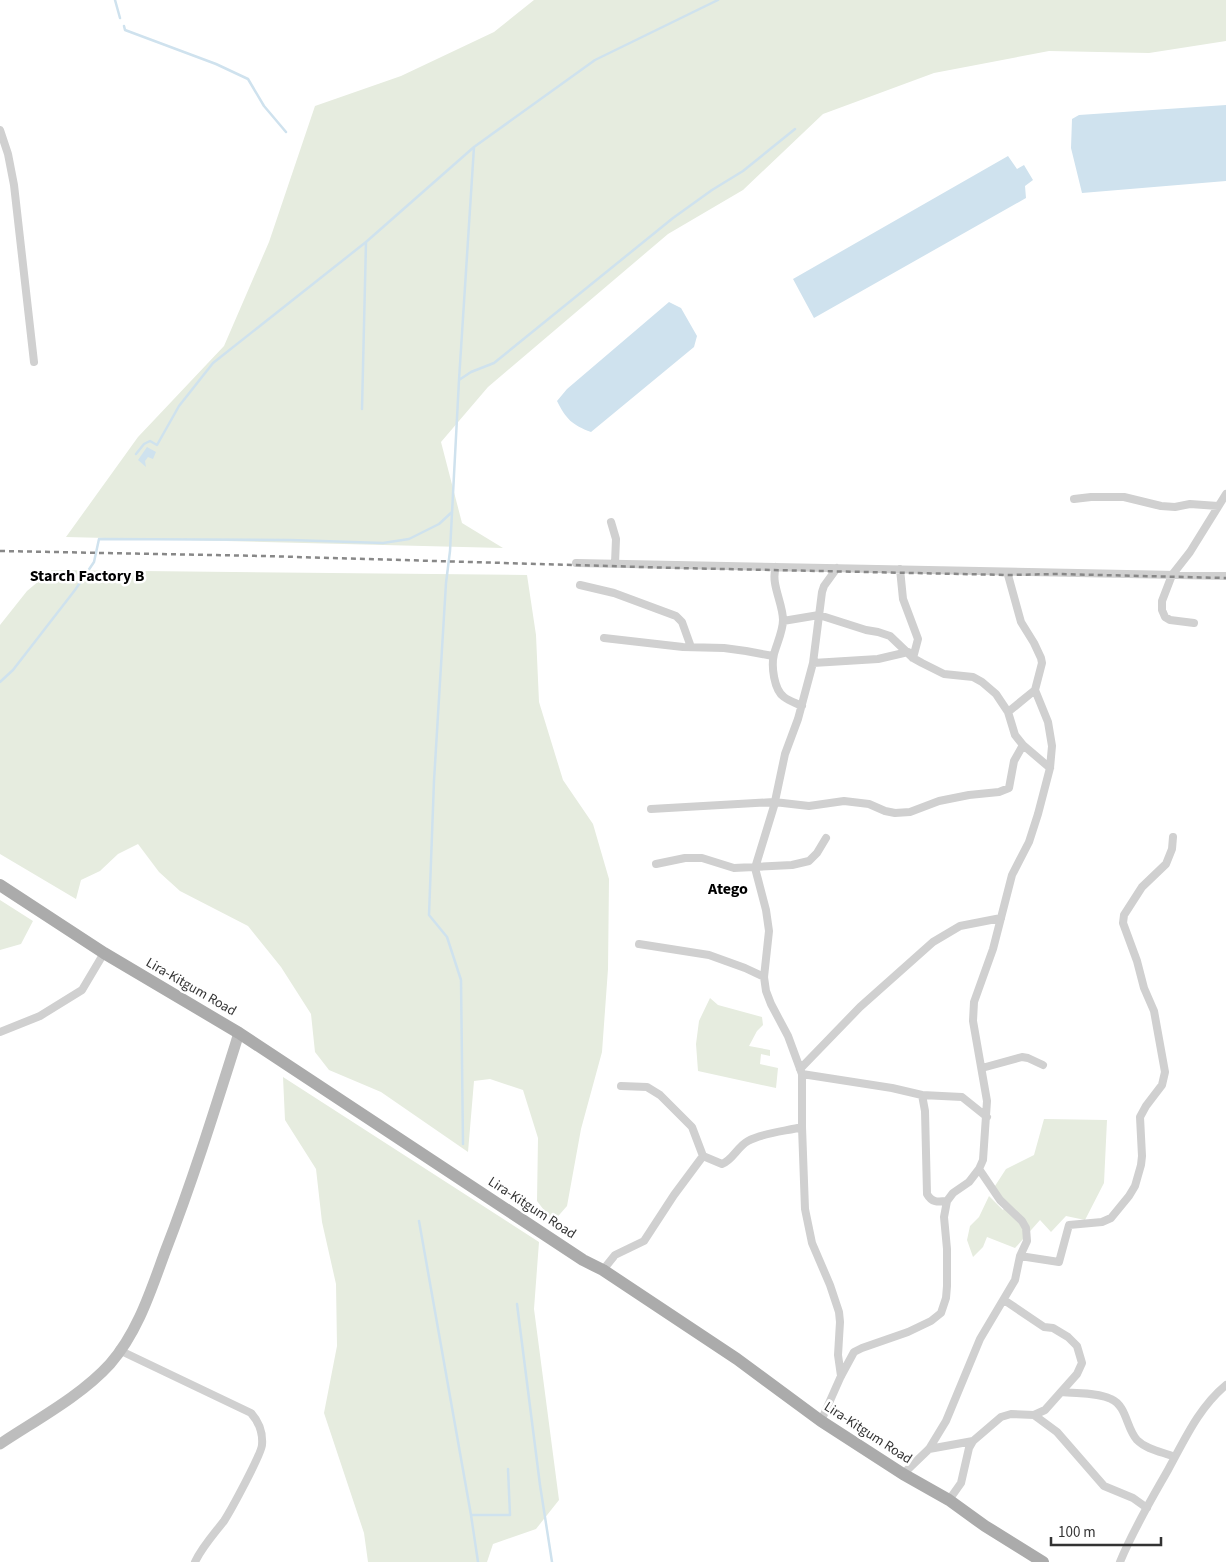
<svg xmlns="http://www.w3.org/2000/svg" width="1226" height="1562" font-family="'Source Sans 3',sans-serif">
<rect width="100%" height="100%" fill="#fff"/>
<!-- green -->
<path fill="#e6ecdf" d="M 534,0 L 1226,0 L 1226,41 L 1149,53 L 1049,51 L 934,73 L 823,114 L 743,190 L 668,234 L 488,387 L 441,442 L 462,523 L 503,548 L 66,537 L 138,437 L 224,346 L 269,242 L 315,106 L 401,76 L 494,32 Z
M 52,570 L 527,575 L 536,635 L 539,702 L 563,780 L 593,824 L 609,879 L 608,969 L 602,1052 L 581,1129 L 567,1206 L 553,1222 L 537,1201 L 538,1138 L 523,1090 L 490,1079 L 474,1081 L 468,1152 L 381,1092 L 329,1070 L 315,1052 L 311,1014 L 281,967 L 248,926 L 180,891 L 159,872 L 138,844 L 118,854 L 100,871 L 81,880 L 76,899 L 0,854 L 0,625 L 27,591 Z
M 0,900 L 33,921 L 21,944 L 0,950 Z
M 710,998 L 718,1005 L 762,1017 L 763,1025 L 757,1031 L 749,1046 L 770,1050 L 770,1056 L 761,1054 L 760,1064 L 778,1068 L 776,1088 L 698,1071 L 696,1044 L 699,1021 Z
M 283,1077 L 539,1242 L 534,1309 L 559,1500 L 536,1529 L 493,1544 L 487,1562 L 368,1562 L 364,1533 L 324,1413 L 337,1346 L 336,1284 L 322,1222 L 316,1169 L 285,1120 Z
M 1044,1119 L 1107,1120 L 1104,1183 L 1085,1220 L 1066,1216 L 1051,1232 L 1040,1220 L 1015,1248 L 987,1237 L 983,1247 L 973,1257 L 967,1240 L 970,1226 L 979,1217 L 989,1196 L 1003,1210 L 1007,1203 L 993,1189 L 1006,1169 L 1034,1155 Z"/>
<!-- water -->
<path fill="#cfe2ee" d="M 1226,105 L 1226,181 L 1082,193 L 1071,148 L 1072,119 L 1079,115 Z
M 1008,156 L 1017,169 L 1024,165 L 1033,180 L 1025,186 L 1026,198 L 814,318 L 793,279 Z
M 669,302 L 681,308 L 697,336 L 694,347 L 591,432 C 572,425 566,419 557,401 L 567,389 Z
M 147,447 L 156,452 L 153,459 L 148,457 L 145,461 L 146,467 L 138,460 Z"/>
<g fill="none" stroke-linecap="round" stroke-linejoin="round">
<!-- stream -->
<path stroke="#cfe2ee" stroke-width="2.5" d="M 115,0 L 120,18
M 124,26 L 125,30 L 216,64 L 248,79 L 264,106 L 286,132
M 459,380 L 474,147
M 362,409 L 366,242
M 136,454 L 144,444 L 150,441 L 157,445 L 179,406 L 213,363 L 366,242 L 474,147 L 595,60 L 718,0
M 0,682 L 13,670 L 75,590 L 94,562 L 99,539 L 290,540 L 383,543 L 409,539 L 439,524 L 452,512
M 463,1144 L 461,980 L 447,937 L 429,915 L 434,781 L 446,583 L 450,551 L 459,380 L 471,372 L 494,363 L 673,218 L 712,190 L 743,171 L 795,129
M 419,1221 L 471,1515
M 517,1304 L 540,1485 L 552,1562
M 478,1562 L 471,1515 L 510,1515 L 508,1469"/>
<!-- street -->
<path stroke="#d0d0d0" stroke-width="8" d="M 0,130 L 8,154 L 14,185 L 34,362
M 1074,499 L 1091,497 L 1124,497 L 1161,506 L 1175,507 L 1190,504 L 1218,506
M 611,522 L 616,539 L 615,563
M 576,563 L 1226,576
M 776,567 C 770,583 783,603 783,620 C 783,631 777,643 774,654 C 771,666 774,690 784,697 C 789,701 796,703 802,706
M 900,569 L 903,599 L 918,639 L 913,658
M 580,585 L 614,593 L 676,616 L 682,622 L 691,647
M 783,621 L 819,615 L 866,630 L 878,632 L 890,636 L 913,658 L 922,663 L 944,674 L 973,677 L 982,682 L 996,694 L 1008,712 L 1015,735 L 1023,745 L 1050,768
M 1194,623 L 1170,620 L 1165,617 L 1162,610 L 1162,601 L 1172,575 L 1190,552 L 1226,494
M 604,638 L 683,647 L 724,648 L 746,651 L 773,656
M 813,663 L 822,592 L 824,586 L 837,568
M 1008,712 L 1035,690
M 651,809 L 774,802 L 809,806 L 844,801 L 869,804 L 885,811 L 895,813 L 910,812 L 939,801 L 969,795 L 999,792 L 1009,788 L 1014,761 L 1023,745
M 656,864 L 685,858 L 702,858 L 734,868 L 792,865 L 809,861 L 817,853 L 826,838
M 639,944 L 709,955 L 745,968 L 764,977
M 0,1032 L 40,1016 L 82,990 L 104,953
M 982,1068 L 1022,1057 L 1028,1058 L 1043,1065
M 800,1069 L 860,1007 L 933,942 L 960,926 L 1001,918
M 802,1074 L 892,1088 L 922,1095 L 925,1111 L 927,1194 C 932,1203 938,1202 947,1201
M 621,1086 L 647,1087 L 660,1095 L 692,1127 L 703,1156 L 722,1164 C 733,1160 737,1147 748,1141 C 762,1133 786,1131 802,1127
M 922,1095 L 962,1097 L 987,1117
M 1020,1256 L 1059,1262 L 1069,1225 L 1102,1222 L 1111,1218 L 1129,1196 L 1135,1186 L 1141,1165 L 1142,1156 L 1140,1117 L 1146,1106 L 1162,1085 L 1165,1072 L 1154,1011 L 1144,988 L 1137,961 L 1123,923 L 1124,915 L 1142,887 L 1166,864 L 1172,849 L 1173,837
M 603,1270 L 615,1255 L 644,1241 L 674,1195 L 703,1156
M 119,1350 L 251,1413 C 259,1422 263,1433 262,1445 C 261,1455 231,1510 224,1521 C 214,1534 202,1547 195,1562
M 841,1376 L 838,1355 L 840,1322 L 839,1312 L 830,1285 L 812,1243 L 805,1209 L 802,1127 L 802,1074 L 788,1036 L 771,1004 L 766,991 L 764,977 L 769,931 L 766,910 L 755,868 L 774,806 L 785,754 L 798,719 L 813,663 L 878,659 L 908,652
M 1061,1392 C 1077,1394 1096,1392 1111,1399 C 1127,1406 1126,1428 1137,1440 C 1147,1450 1163,1452 1175,1457
M 1034,1415 L 1057,1432 L 1104,1486 L 1133,1498 L 1147,1508
M 821,1421 L 841,1376 L 854,1352 L 862,1348 L 908,1332 L 931,1321 L 941,1313 L 946,1298 L 947,1286 L 947,1249 L 944,1217 L 947,1201 L 953,1193 L 969,1182 L 979,1169 L 983,1160 L 987,1101 L 973,1021 L 974,1002 L 993,949 L 1012,875 L 1029,842 L 1038,814 L 1050,768 L 1052,746 L 1048,722 L 1035,690 L 1042,663 L 1041,658 L 1034,643 L 1021,622 L 1008,575 L 1009,572
M 929,1449 L 973,1441 L 1001,1417 L 1011,1414 L 1034,1415 L 1045,1410 L 1077,1374 L 1082,1363 L 1077,1346 L 1068,1337 L 1053,1328 L 1044,1327 L 1004,1300
M 903,1474 L 929,1449 L 946,1421 L 980,1339 L 1015,1280 L 1020,1256 L 1027,1241 L 1026,1228 L 1022,1221 L 1000,1200 L 979,1169
M 949,1500 L 961,1483 L 969,1448 L 973,1441
M 1120,1562 C 1133,1530 1151,1500 1168,1470 C 1184,1441 1199,1407 1226,1385"/>
<!-- secondary -->
<path stroke="#bdbdbd" stroke-width="11" d="M 0,1444 C 36,1420 81,1396 110,1364 C 138,1332 151,1290 165,1252 C 193,1180 216,1106 239,1033"/>
<!-- primary -->
<path stroke="#ababab" stroke-width="12" d="M 0,885 L 104,953 L 239,1033 L 583,1260 L 603,1270 L 737,1359 L 821,1421 L 903,1474 L 949,1500 L 985,1526 L 1043,1562"/>
<!-- rail -->
<path stroke="#888" stroke-width="2.5" stroke-dasharray="5 4" stroke-linecap="butt" d="M 0,551 L 263,556 L 677,568 L 1008,575 L 1058,574 L 1226,578"/>
</g>
<g text-anchor="middle" dominant-baseline="central" stroke-width="5" stroke-linejoin="round" paint-order="stroke">
<!-- street labels -->
<g font-size="14" fill="#333" stroke="#fff">
<text transform="translate(191 987) rotate(30)">Lira-Kitgum Road</text>
<text transform="translate(532 1208) rotate(33)">Lira-Kitgum Road</text>
<text transform="translate(868 1433) rotate(33)">Lira-Kitgum Road</text>
</g>
<!-- quarter labels -->
<g font-size="16" font-weight="bold" fill="#000" stroke="#fff">
<text x="87" y="576">Starch Factory B</text>
<text x="728" y="889">Atego</text>
</g>
</g>
<!-- scale -->
<path d="M1051 1537v8h110v-8" fill="none" stroke="#333333" stroke-width="2.5"/>
<text x="1058" y="1537" font-size="15" fill="#333333" stroke="#ffffff" stroke-width="4" paint-order="stroke">100 m</text>
</svg>
